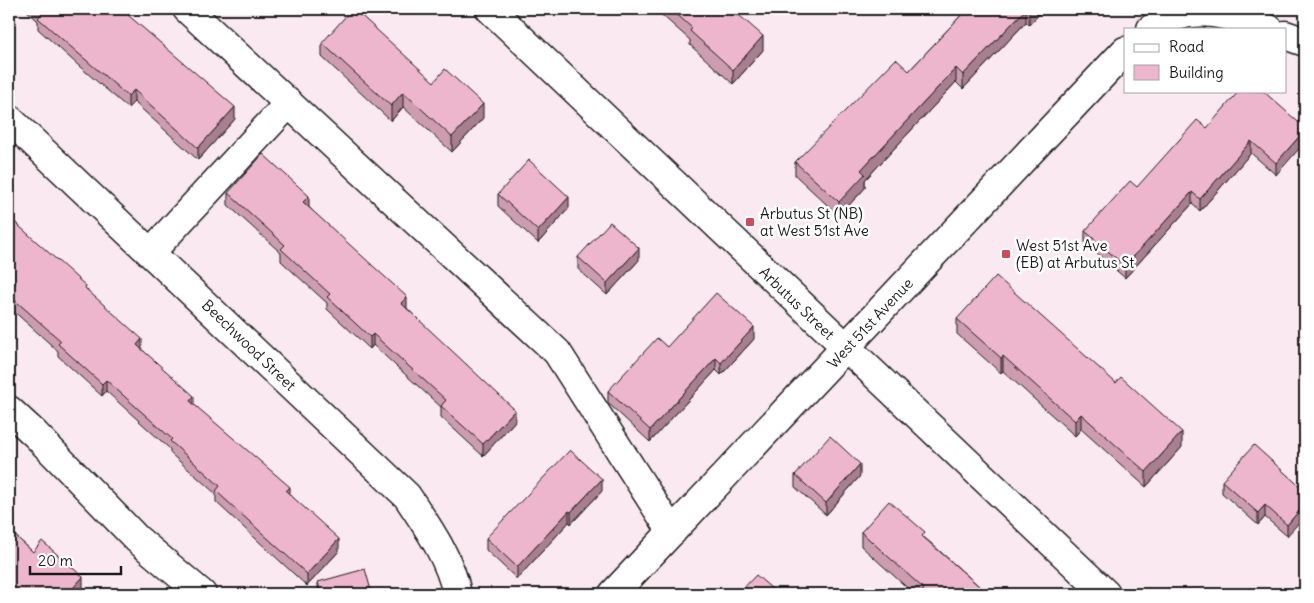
<svg xmlns="http://www.w3.org/2000/svg" width="1314" height="603" font-family="Delius,sans-serif">
<rect width="100%" height="100%" fill="#fae9f0"/>
<filter id="ink" filterUnits="userSpaceOnUse"><feTurbulence type="fractalNoise" baseFrequency=".02" numOctaves="2"/><feDisplacementMap in="SourceGraphic" scale="10" xChannelSelector="R" yChannelSelector="G"/><feConvolveMatrix kernelMatrix="1 2 1 2 8 2 1 2 1" color-interpolation-filters="sRGB"/></filter>
<g filter="url(#ink)">
<g fill="none" stroke-linecap="round" stroke-linejoin="round">
<defs>
<path id="minor" d="M 187,9 L 557,352 L 672,532
M 490,9 L 1106,594
M 1151,29 C 1190,0 1228,15 1269,29
M 1285,35 L 1305,42
M 9,119 L 407,496 C 427,526 450,558 457,594
M 151,252 L 289,103
M 9,410 L 35,434 L 137,539 L 202,594
M 613,594 L 1125,51"/>
</defs>
<!-- minor casing -->
<use href="#minor" stroke="#1c1c1c" stroke-width="31"/>
<!-- minor -->
<use href="#minor" stroke="#fff" stroke-width="28"/>
</g>
<!-- wall -->
<path fill="#cd9daf" stroke="#1c1c1c" d="M 25,9 L 121,9 L 235,119 L 198,160 L 134,102 L 128,108 L 79,66 L 38,29 L 38,21 Z
M 655,9 L 732,9 L 763,50 L 733,84 L 690,45 L 690,40 Z
M 967,9 L 1044,9 L 1029,25 L 1026,22 L 963,89 L 956,82 L 865,180 L 865,188 L 839,216 L 795,175 L 795,162 L 909,71 Z
M 322,43 L 434,82 L 483,118 L 452,152 L 403,107 L 391,121 L 322,57 Z
M 1207,128 L 1305,128 L 1276,175 L 1251,153 L 1200,211 L 1192,204 L 1125,278 L 1085,243 L 1085,231 Z
M 228,193 L 309,207 L 407,308 L 515,421 L 483,456 L 441,417 L 441,407 L 373,345 L 370,349 L 327,309 L 327,303 L 281,261 L 281,253 L 228,205 Z
M 498,194 L 569,208 L 538,243 L 498,206 Z
M 9,217 L 86,289 L 194,405 L 290,494 L 339,551 L 307,586 L 216,502 L 216,494 L 170,453 L 170,449 L 106,391 L 102,396 L 58,356 L 58,351 L 9,307 L 9,291 L 10,289 L 9,288 Z
M 578,257 L 639,260 L 607,295 L 578,269 Z
M 957,319 L 1182,447 L 1146,487 L 1081,429 L 1075,436 L 1003,371 L 1001,373 L 957,334 Z
M 754,339 L 721,375 L 716,370 L 650,442 L 608,403 L 608,391 L 667,347 Z
M 795,475 L 860,476 L 826,515 L 795,487 Z
M 1222,481 L 1305,491 L 1287,536 L 1265,517 L 1258,525 L 1222,493 Z
M 602,491 L 571,524 L 569,522 L 517,579 L 486,550 L 486,538 Z
M 9,530 L 33,552 L 83,589 L 79,594 L 80,594 L 9,594 Z
M 861,532 L 925,538 L 988,594 L 914,594 L 861,546 Z
M 318,582 L 372,594 L 318,594 Z"/>
<!-- shaded-wall -->
<path fill="#a77f8f" stroke="#1c1c1c" d="M 1026,9 L 1026,22 L 963,89 L 963,75 Z
M 1031,9 L 1044,9 L 1029,25 L 1029,11 Z
M 763,36 L 763,50 L 733,84 L 733,70 Z
M 956,68 L 956,82 L 865,180 L 865,188 L 839,216 L 839,202 L 861,170 Z
M 134,90 L 134,102 L 128,108 L 128,96 Z
M 403,92 L 403,107 L 391,121 L 391,106 Z
M 483,104 L 483,118 L 452,152 L 452,137 Z
M 235,107 L 235,119 L 198,160 L 198,148 Z
M 1305,130 L 1305,142 L 1276,175 L 1276,163 Z
M 1251,141 L 1251,153 L 1200,211 L 1200,199 Z
M 1192,192 L 1192,204 L 1125,278 L 1125,266 Z
M 309,196 L 309,208 L 303,202 Z
M 569,197 L 569,208 L 538,243 L 538,231 Z
M 639,248 L 639,260 L 607,295 L 607,283 Z
M 407,297 L 407,309 L 401,303 Z
M 754,327 L 754,339 L 721,375 L 721,363 Z
M 373,334 L 373,345 L 370,349 L 370,337 Z
M 142,339 L 142,351 L 137,345 Z
M 1003,356 L 1003,371 L 1001,373 L 1001,358 Z
M 716,358 L 716,370 L 650,442 L 650,430 Z
M 106,380 L 106,391 L 102,396 L 102,384 Z
M 194,396 L 194,408 L 190,401 Z
M 515,410 L 515,421 L 483,456 L 483,444 Z
M 1081,414 L 1081,429 L 1075,436 L 1075,421 Z
M 1182,432 L 1182,447 L 1146,487 L 1146,472 Z
M 860,464 L 860,476 L 826,515 L 826,503 Z
M 602,479 L 602,491 L 571,524 L 571,512 Z
M 290,487 L 290,499 L 286,491 Z
M 1305,504 L 1305,516 L 1287,536 L 1287,525 Z
M 1265,505 L 1265,517 L 1258,525 L 1258,513 Z
M 569,511 L 569,522 L 517,579 L 517,567 Z
M 339,539 L 339,551 L 307,586 L 307,574 Z
M 83,577 L 83,589 L 79,594 L 73,588 Z"/>
<!-- building -->
<path fill="#eeb6cc" stroke="#1c1c1c" d="M 38,9 L 121,9 L 235,107 L 198,148 L 134,90 L 128,96 L 79,54 L 38,18 L 42,13 Z
M 352,9 L 354,9 L 434,82 L 445,69 L 483,104 L 452,137 L 403,92 L 391,106 L 322,43 Z
M 671,9 L 732,9 L 763,36 L 733,70 L 690,31 L 692,28 Z
M 967,9 L 1031,9 L 1029,11 L 1026,9 L 963,75 L 956,68 L 861,170 L 865,174 L 839,202 L 795,162 L 896,59 L 909,71 Z
M 1239,91 L 1263,91 L 1305,128 L 1305,130 L 1276,163 L 1251,141 L 1200,199 L 1192,192 L 1125,266 L 1085,231 L 1130,181 L 1137,187 L 1197,120 L 1207,128 Z
M 263,154 L 309,196 L 303,202 L 407,297 L 401,303 L 515,410 L 483,444 L 441,406 L 446,400 L 373,334 L 370,337 L 327,297 L 330,294 L 281,249 L 285,245 L 228,193 Z
M 529,160 L 569,197 L 538,231 L 498,194 Z
M 9,217 L 86,286 L 85,288 L 142,339 L 137,345 L 194,396 L 190,401 L 290,487 L 286,491 L 339,539 L 307,574 L 216,491 L 220,486 L 170,441 L 172,439 L 106,380 L 102,384 L 58,344 L 61,341 L 9,295 L 9,291 L 16,283 L 9,276 Z
M 610,222 L 639,248 L 607,283 L 578,257 Z
M 996,276 L 1116,383 L 1121,377 L 1182,432 L 1146,472 L 1081,414 L 1075,421 L 1003,356 L 1001,358 L 957,319 Z
M 716,293 L 754,327 L 721,363 L 716,358 L 650,430 L 608,391 L 657,338 L 667,347 Z
M 830,436 L 860,464 L 826,503 L 795,475 Z
M 1254,445 L 1305,491 L 1305,504 L 1287,525 L 1265,505 L 1258,513 L 1222,481 Z
M 570,450 L 602,479 L 571,512 L 569,511 L 517,567 L 486,538 Z
M 889,501 L 925,532 L 922,536 L 988,594 L 920,594 L 924,589 L 861,532 Z
M 9,530 L 33,552 L 42,541 L 83,577 L 73,588 L 80,594 L 16,594 L 9,587 Z
M 365,569 L 372,594 L 321,594 L 318,582 Z
M 756,575 L 778,594 L 738,594 Z
M 1305,581 L 1305,594 L 1293,594 Z"/>
</g>
<!-- markers -->
<g fill="#d1495b" stroke="#fff" stroke-width="2">
<rect x="745" y="217" width="10" height="10" rx="2.5"/>
<rect x="1001" y="249" width="10" height="10" rx="2.5"/>
</g>
<g text-anchor="middle" dominant-baseline="central" stroke-width="5" stroke-linejoin="round" paint-order="stroke">
<!-- poi labels -->
<g font-size="15" fill="#1c1c1c" stroke="#fff" text-anchor="start">
<text x="760" y="213">Arbutus St (NB)<tspan x="760" dy="17">at West 51st Ave</tspan></text>
<text x="1016" y="245">West 51st Ave<tspan x="1016" dy="17">(EB) at Arbutus St</tspan></text>
</g>
<!-- street labels -->
<g font-size="15" fill="#1c1c1c" stroke="#fff">
<text transform="translate(797 303) rotate(44)">Arbutus Street</text>
<text transform="translate(870 323) rotate(-47)">West 51st Avenue</text>
<text transform="translate(249 345) rotate(44)">Beechwood Street</text>
</g>
</g>
<!-- margin -->
<rect width="1314" height="603" fill="none" stroke="#fff" stroke-width="30"/>
<rect x="15" y="15" width="1284" height="573" fill="none" stroke="#1c1c1c" stroke-width="2" filter="url(#ink)"/>
<!-- legend -->
<rect x="1124" y="28" width="162" height="65" fill="#ffffff" stroke="#a4a4a4"/>
<rect x="1134" y="44" width="25" height="8" fill="#ffffff" stroke="#a4a4a4"/>
<text x="1169" y="52" font-size="15" fill="#1c1c1c">Road</text>
<rect x="1134" y="65" width="25" height="15" fill="#eeb6cc" stroke="#a4a4a4"/>
<text x="1169" y="78" font-size="15" fill="#1c1c1c">Building</text>
<!-- scale -->
<path d="M30 566v8h91v-8" fill="none" stroke="#1c1c1c" stroke-width="2.5"/>
<text x="38" y="566" font-size="15" fill="#1c1c1c" stroke="#ffffff" stroke-width="4" paint-order="stroke">20 m</text>
</svg>
